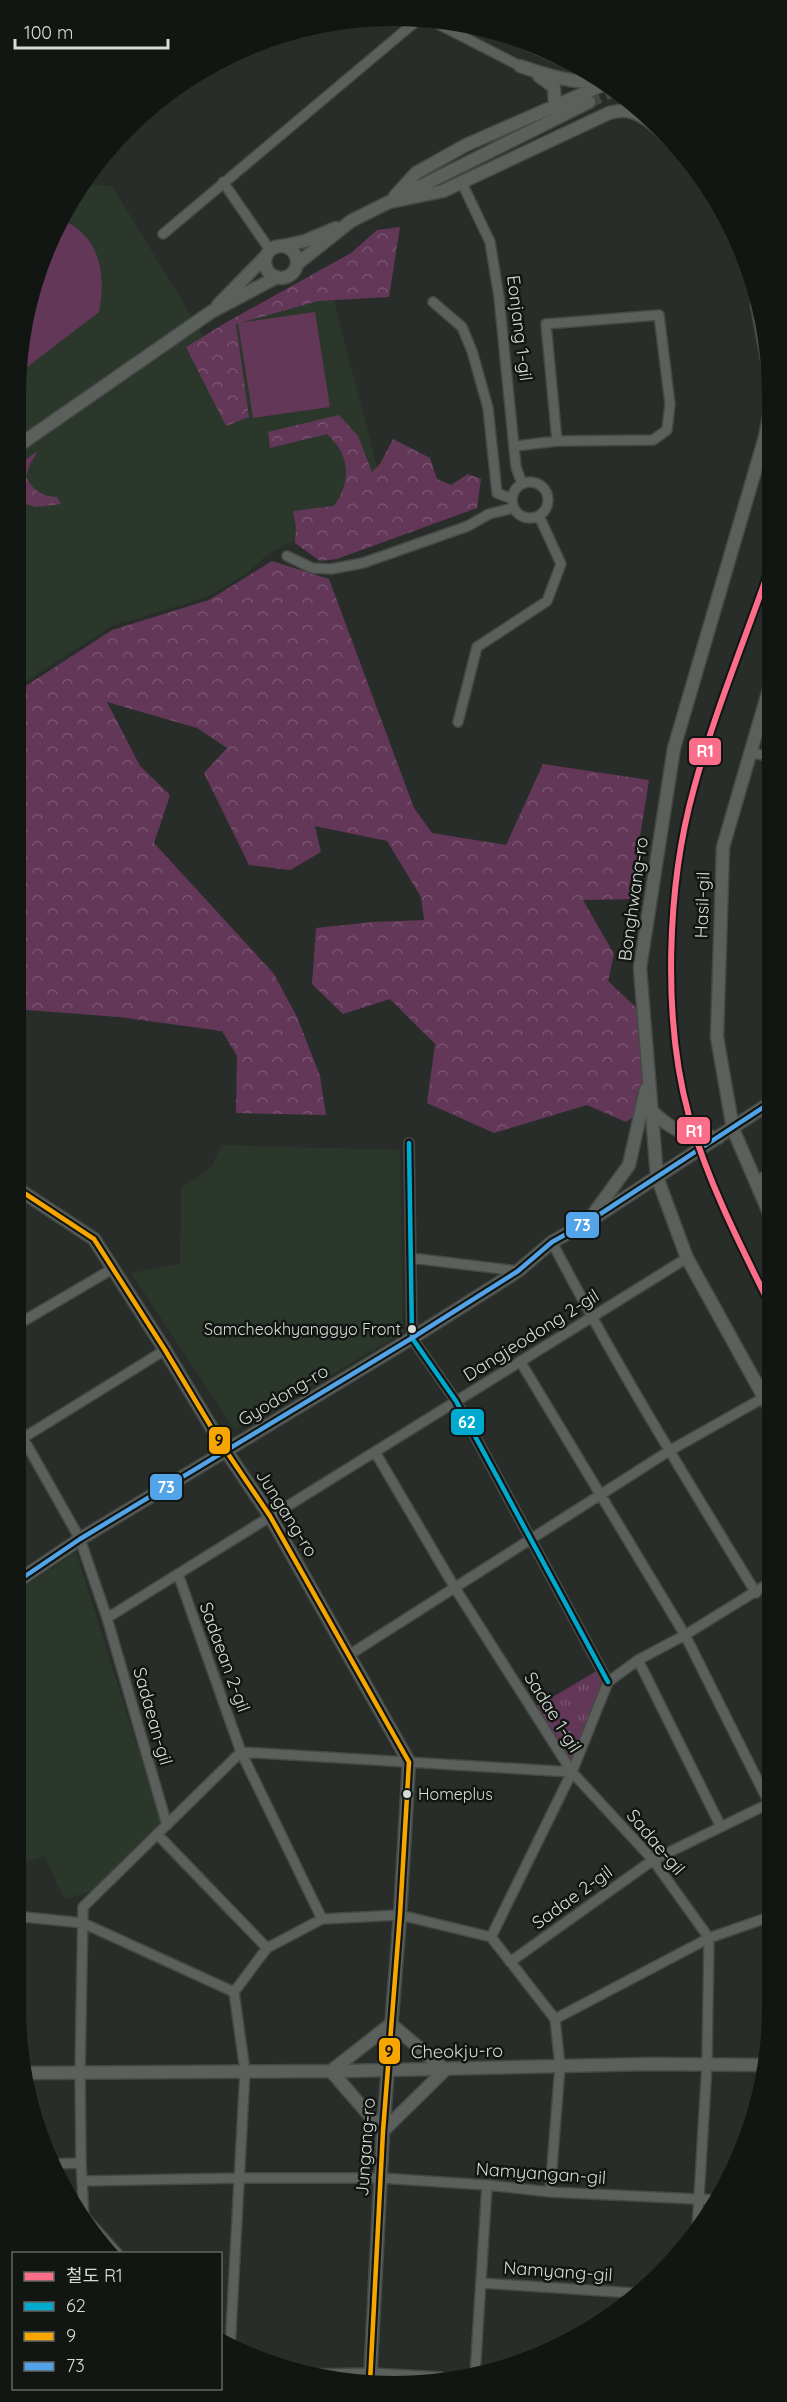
<svg xmlns="http://www.w3.org/2000/svg" width="787" height="2402" font-family="Quicksand,'Noto Sans KR',sans-serif">
<defs>
<pattern id="grass-tufts" width="24" height="20" patternUnits="userSpaceOnUse" patternTransform="scale(1.5)"><rect width="24" height="20" fill="#633758"/><path d="M3 7l-1-3M5 7V3M7 7l1-3M15 17l-1-3M17 17v-4M19 17l1-3" fill="none" stroke="#79536f"/></pattern>
<pattern id="forest-crowns" width="20" height="18" patternUnits="userSpaceOnUse" patternTransform="scale(1.5)"><rect width="20" height="18" fill="#633758"/><path d="M2 6a3 3 0 1 1 6 0M12 15a3 3 0 1 1 6 0" fill="none" stroke="#79536f"/></pattern>
</defs>
<rect width="100%" height="100%" fill="#292d29"/>
<!-- built -->
<path fill="#2c372c" d="M 83,185 L 112,186 L 207,342 L 325,266 L 384,495 L 268,554 L 246,574 L 207,597 L 112,626 L 15,688 L 15,394 L 28,296 Z
M 221,1145 L 400,1150 L 403,1333 L 235,1430 L 131,1273 L 180,1264 L 181,1188 L 211,1168 Z
M 76,1552 L 162,1826 L 89,1892 L 64,1899 L 45,1856 L 31,1861 L 15,1860 L 15,1593 Z"/>
<!-- grass -->
<path fill="url(#grass-tufts)" d="M 600,1669 L 611,1688 L 571,1766 L 534,1708 Z"/>
<!-- forest -->
<path fill="url(#forest-crowns)" d="M 400,227 L 389,297 L 318,301 L 236,324 L 249,417 L 226,426 L 186,347 L 227,322 L 351,253 L 377,230 Z
M 339,415 L 358,436 L 372,472 L 380,464 L 393,439 L 430,458 L 437,479 L 451,485 L 468,474 L 481,479 L 477,508 L 337,559 L 320,561 L 295,543 L 296,528 L 293,511 L 334,506 C 352,480 350,455 327,434 L 270,448 L 268,432 Z
M 38,451 L 30,464 L 26,477 C 34,491 41,496 57,497 L 61,504 L 36,507 L 15,501 L 15,467 Z
M 272,561 L 329,579 L 414,808 L 432,833 L 506,845 L 543,764 L 649,780 L 637,856 L 634,899 L 583,900 L 614,954 L 608,981 L 645,1016 L 643,1110 L 626,1122 L 587,1105 L 494,1133 L 427,1103 L 435,1044 L 390,999 L 343,1014 L 312,984 L 316,928 L 373,922 L 424,920 L 421,897 L 387,841 L 315,826 L 321,852 L 290,870 L 249,865 L 204,773 L 227,748 L 197,728 L 107,702 L 140,766 L 170,795 L 154,843 L 274,974 L 297,1017 L 320,1076 L 326,1115 L 236,1113 L 237,1056 L 222,1031 L 119,1017 L 15,1009 L 15,693 L 112,630 L 209,600 Z"/>
<!-- garden -->
<path fill="#633758" d="M 65,221 C 101,239 106,275 99,312 L 18,374 L 28,296 Z
M 315,312 L 330,407 L 253,418 L 238,323 Z"/>
<g fill="none" stroke-linecap="round" stroke-linejoin="round">
<!-- tertiary-tunnel -->
<path stroke="#434743" stroke-width="12" stroke-dasharray="12 6" stroke-linecap="butt" d="M 589,102 L 614,91"/>
<defs>
<path id="minor" d="M 440,25 L 520,66
M 223,182 L 270,250
M 462,183 L 490,242 L 499,297 L 516,467 L 522,484
M 163,234 L 414,23
M 433,302 L 462,327 L 472,351 L 488,408 L 497,493 L 512,499
M 516,446 L 557,441 L 653,440 L 667,430 L 670,404 L 659,315 L 546,324 L 557,441
M512 500a18 18 0 1 1 36 0a18 18 0 1 1-36 0Z
M 287,556 L 312,568 L 331,569 L 363,563 L 468,526 L 489,514 L 513,508
M 458,722 L 477,647 L 547,601 L 561,564 L 539,516
M 751,753 L 770,756
M 409,1143 L 412,1338 L 456,1401 L 608,1682
M 755,1182 L 770,1173
M 552,1242 C 614,1362 685,1477 756,1593
M 411,1258 L 518,1271
M 15,1326 L 114,1268
M 520,1361 L 685,1635 L 769,1803
M 23,1438 L 80,1539 L 107,1618 L 167,1825
M 15,1443 L 165,1350
M 375,1452 L 455,1588 L 572,1772
M 178,1574 L 241,1752 L 322,1919
M 107,1618 L 687,1258
M 349,1655 L 669,1451 L 765,1397
M 638,1660 L 721,1827
M 157,1834 L 267,1948
M 15,1916 L 83,1923 L 234,1992
M 491,1937 L 572,1772 L 608,1682 L 638,1660 L 685,1635 L 771,1582
M 491,1937 L 555,2019
M 510,1962 L 653,1860 L 772,1802
M 234,1992 L 267,1948 L 322,1919 L 400,1915 L 491,1937
M 555,2019 L 709,1938 L 772,1916
M 50,2164 L 81,2163
M 82,2181 L 241,2178 L 380,2178 L 487,2185 L 550,2192 L 717,2200
M 550,2192 L 560,2066 L 555,2019
M 84,2216 L 118,2254
M 84,2218 L 81,2163 L 80,2072 L 83,1907 L 241,1752 L 572,1772 L 653,1860 L 709,1938 L 707,2064 L 697,2230
M 481,2283 L 634,2293
M 230,2349 L 245,2071 L 234,1992
M 311,2374 L 371,2373 L 441,2377
M 475,2375 L 487,2185"/>
<path id="tertiary" d="M 520,40 L 585,68
M 520,66 C 546,75 575,84 603,82
M 539,76 L 554,87 L 555,106
M 395,196 L 416,173 L 466,145 L 605,84
M 390,202 L 443,191 L 609,113 C 614,112 621,110 627,111 C 647,113 676,145 689,160
M 282,246 L 305,241 L 336,228
M265 262a16 16 0 1 1 32 0a16 16 0 1 1-32 0Z
M 297,264 L 351,221 L 589,102
M 757,304 L 769,370
M 218,305 L 266,256
M 769,416 L 765,437 L 674,748 L 640,968 L 657,1177 L 687,1258 L 771,1410
M 15,448 L 211,312 L 277,277
M 769,689 L 723,847 L 717,1037 L 733,1129 L 770,1215
M 651,1110 C 676,1135 686,1133 718,1138
M 15,1187 L 94,1239 L 165,1350 L 222,1445 L 270,1516 L 409,1762 L 400,1915 L 383,2131 L 370,2382
M 592,1216 L 629,1165 L 646,1089
M 15,1583 L 80,1539 L 412,1338 L 518,1271 L 552,1242 L 588,1222 L 770,1103
M 391,2024 L 445,2070 L 383,2131 L 331,2071 Z
M 28,2073 L 344,2071 L 649,2064 L 765,2065"/>
</defs>
<!-- minor casing -->
<use href="#minor" stroke="#454945" stroke-width="12"/>
<!-- tertiary casing -->
<use href="#tertiary" stroke="#454945" stroke-width="15"/>
<!-- minor -->
<use href="#minor" stroke="#5c605c" stroke-width="9"/>
<!-- tertiary -->
<use href="#tertiary" stroke="#5c605c" stroke-width="12"/>
<defs>
<path id="bus-1" d="M 409,1143 L 412,1338 L 456,1401 L 608,1682"/>
<path id="bus-2" d="M 15,1187 L 94,1239 L 165,1350 L 222,1445 L 270,1516 L 409,1762 L 400,1915 L 383,2131 L 370,2382"/>
<path id="bus-3" d="M 15,1583 L 80,1539 L 412,1338 L 518,1271 L 552,1242 L 588,1222 L 770,1103"/>
</defs>
<!-- bus-1 casing -->
<use href="#bus-1" stroke="#121612" stroke-width="9"/>
<!-- bus-2 casing -->
<use href="#bus-2" stroke="#121612" stroke-width="9"/>
<!-- bus-3 casing -->
<use href="#bus-3" stroke="#121612" stroke-width="9"/>
<!-- bus-1 -->
<use href="#bus-1" stroke="#00a9ce" stroke-width="4.5"/>
<!-- bus-2 -->
<use href="#bus-2" stroke="#f7a600" stroke-width="4.5"/>
<!-- bus-3 -->
<use href="#bus-3" stroke="#53a3e8" stroke-width="4.5"/>
<defs>
<path id="rail-1" d="M 769,570 C 744,642 714,714 694,788 C 667,885 662,1018 689,1116 C 708,1182 740,1245 771,1307"/>
</defs>
<!-- rail-1 casing -->
<use href="#rail-1" stroke="#121612" stroke-width="10"/>
<!-- rail-1 -->
<use href="#rail-1" stroke="#fb6d88" stroke-width="6"/>
</g>
<!-- markers -->
<g fill="#d7dcd7" stroke="#121612" stroke-width="2">
<circle cx="412" cy="1329" r="5"/>
<circle cx="407" cy="1794" r="5"/>
</g>
<g text-anchor="middle" dominant-baseline="central" stroke-width="5" stroke-linejoin="round" paint-order="stroke">
<!-- bus labels -->
<g font-size="16" fill="#d7dcd7" stroke="#121612" text-anchor="end">
<text x="401" y="1329">Samcheokhyanggyo Front</text>
<text x="418" y="1794" text-anchor="start">Homeplus</text>
</g>
<!-- street labels -->
<g font-size="18" fill="#d7dcd7" stroke="#121612">
<text transform="translate(520 328) rotate(83)">Eonjang 1-gil</text>
<text transform="translate(633 899) rotate(-82)">Bonghwang-ro</text>
<text transform="translate(702 905) rotate(-88)">Hasil-gil</text>
<text transform="translate(531 1335) rotate(-32)">Dangjeodong 2-gil</text>
<text transform="translate(283 1395) rotate(-31)">Gyodong-ro</text>
<text transform="translate(287 1513) rotate(58)">Jungang-ro</text>
<text transform="translate(225 1657) rotate(70)">Sadaean 2-gil</text>
<text transform="translate(553 1712) rotate(58)">Sadae 1-gil</text>
<text transform="translate(153 1716) rotate(74)">Sadaean-gil</text>
<text transform="translate(656 1842) rotate(50)">Sadae-gil</text>
<text transform="translate(572 1897) rotate(-36)">Sadae 2-gil</text>
<text transform="translate(457 2051) rotate(-1)">Cheokju-ro</text>
<text transform="translate(365 2147) rotate(-86)">Jungang-ro</text>
<text transform="translate(541 2173) rotate(4)">Namyangan-gil</text>
<text transform="translate(558 2271) rotate(4)">Namyang-gil</text>
</g>
</g>
<!-- crop -->
<path d="M0 0H787V2402H0ZM394 26H394A368 368 0 0 1 762 394V2008A368 368 0 0 1 394 2376H394A368 368 0 0 1 26 2008V394A368 368 0 0 1 394 26Z" fill="#121612" fill-rule="evenodd"/>
<g stroke="#121612" stroke-width="2">
<rect x="688" y="737" width="34" height="29" rx="6" fill="#fb6d88"/>
<rect x="676" y="1116" width="35" height="29" rx="6" fill="#fb6d88"/>
<rect x="565" y="1211" width="35" height="28" rx="6" fill="#53a3e8"/>
<rect x="450" y="1408" width="35" height="28" rx="6" fill="#00a9ce"/>
<rect x="208" y="1426" width="23" height="29" rx="6" fill="#f7a600"/>
<rect x="149" y="1473" width="34" height="28" rx="6" fill="#53a3e8"/>
<rect x="378" y="2037" width="23" height="28" rx="6" fill="#f7a600"/>
</g>
<g font-size="16" text-anchor="middle" font-weight="bold" fill="#fff">
<text x="705" y="757">R1</text>
<text x="694" y="1137">R1</text>
<text x="582" y="1231">73</text>
<text x="467" y="1428">62</text>
<text x="166" y="1493">73</text>
</g>
<g font-size="16" text-anchor="middle" font-weight="bold" fill="#111">
<text x="219" y="1446">9</text>
<text x="389" y="2057">9</text>
</g>
<!-- legend -->
<rect x="12" y="2252" width="210" height="138" fill="#121612" stroke="#616561" stroke-width="1.5"/>
<rect x="24" y="2272" width="30" height="9" fill="#fb6d88" stroke="#616561" stroke-width="1.5"/>
<text x="66" y="2282" font-size="18" fill="#d7dcd7">철도 R1</text>
<rect x="24" y="2302" width="30" height="9" fill="#00a9ce" stroke="#616561" stroke-width="1.5"/>
<text x="66" y="2312" font-size="18" fill="#d7dcd7">62</text>
<rect x="24" y="2332" width="30" height="9" fill="#f7a600" stroke="#616561" stroke-width="1.5"/>
<text x="66" y="2342" font-size="18" fill="#d7dcd7">9</text>
<rect x="24" y="2362" width="30" height="9" fill="#53a3e8" stroke="#616561" stroke-width="1.5"/>
<text x="66" y="2372" font-size="18" fill="#d7dcd7">73</text>
<!-- scale -->
<path d="M15 39v9h153v-9" fill="none" stroke="#d7dcd7" stroke-width="3"/>
<text x="24" y="39" font-size="18" fill="#d7dcd7" stroke="#121612" stroke-width="4.5" paint-order="stroke">100 m</text>
</svg>
